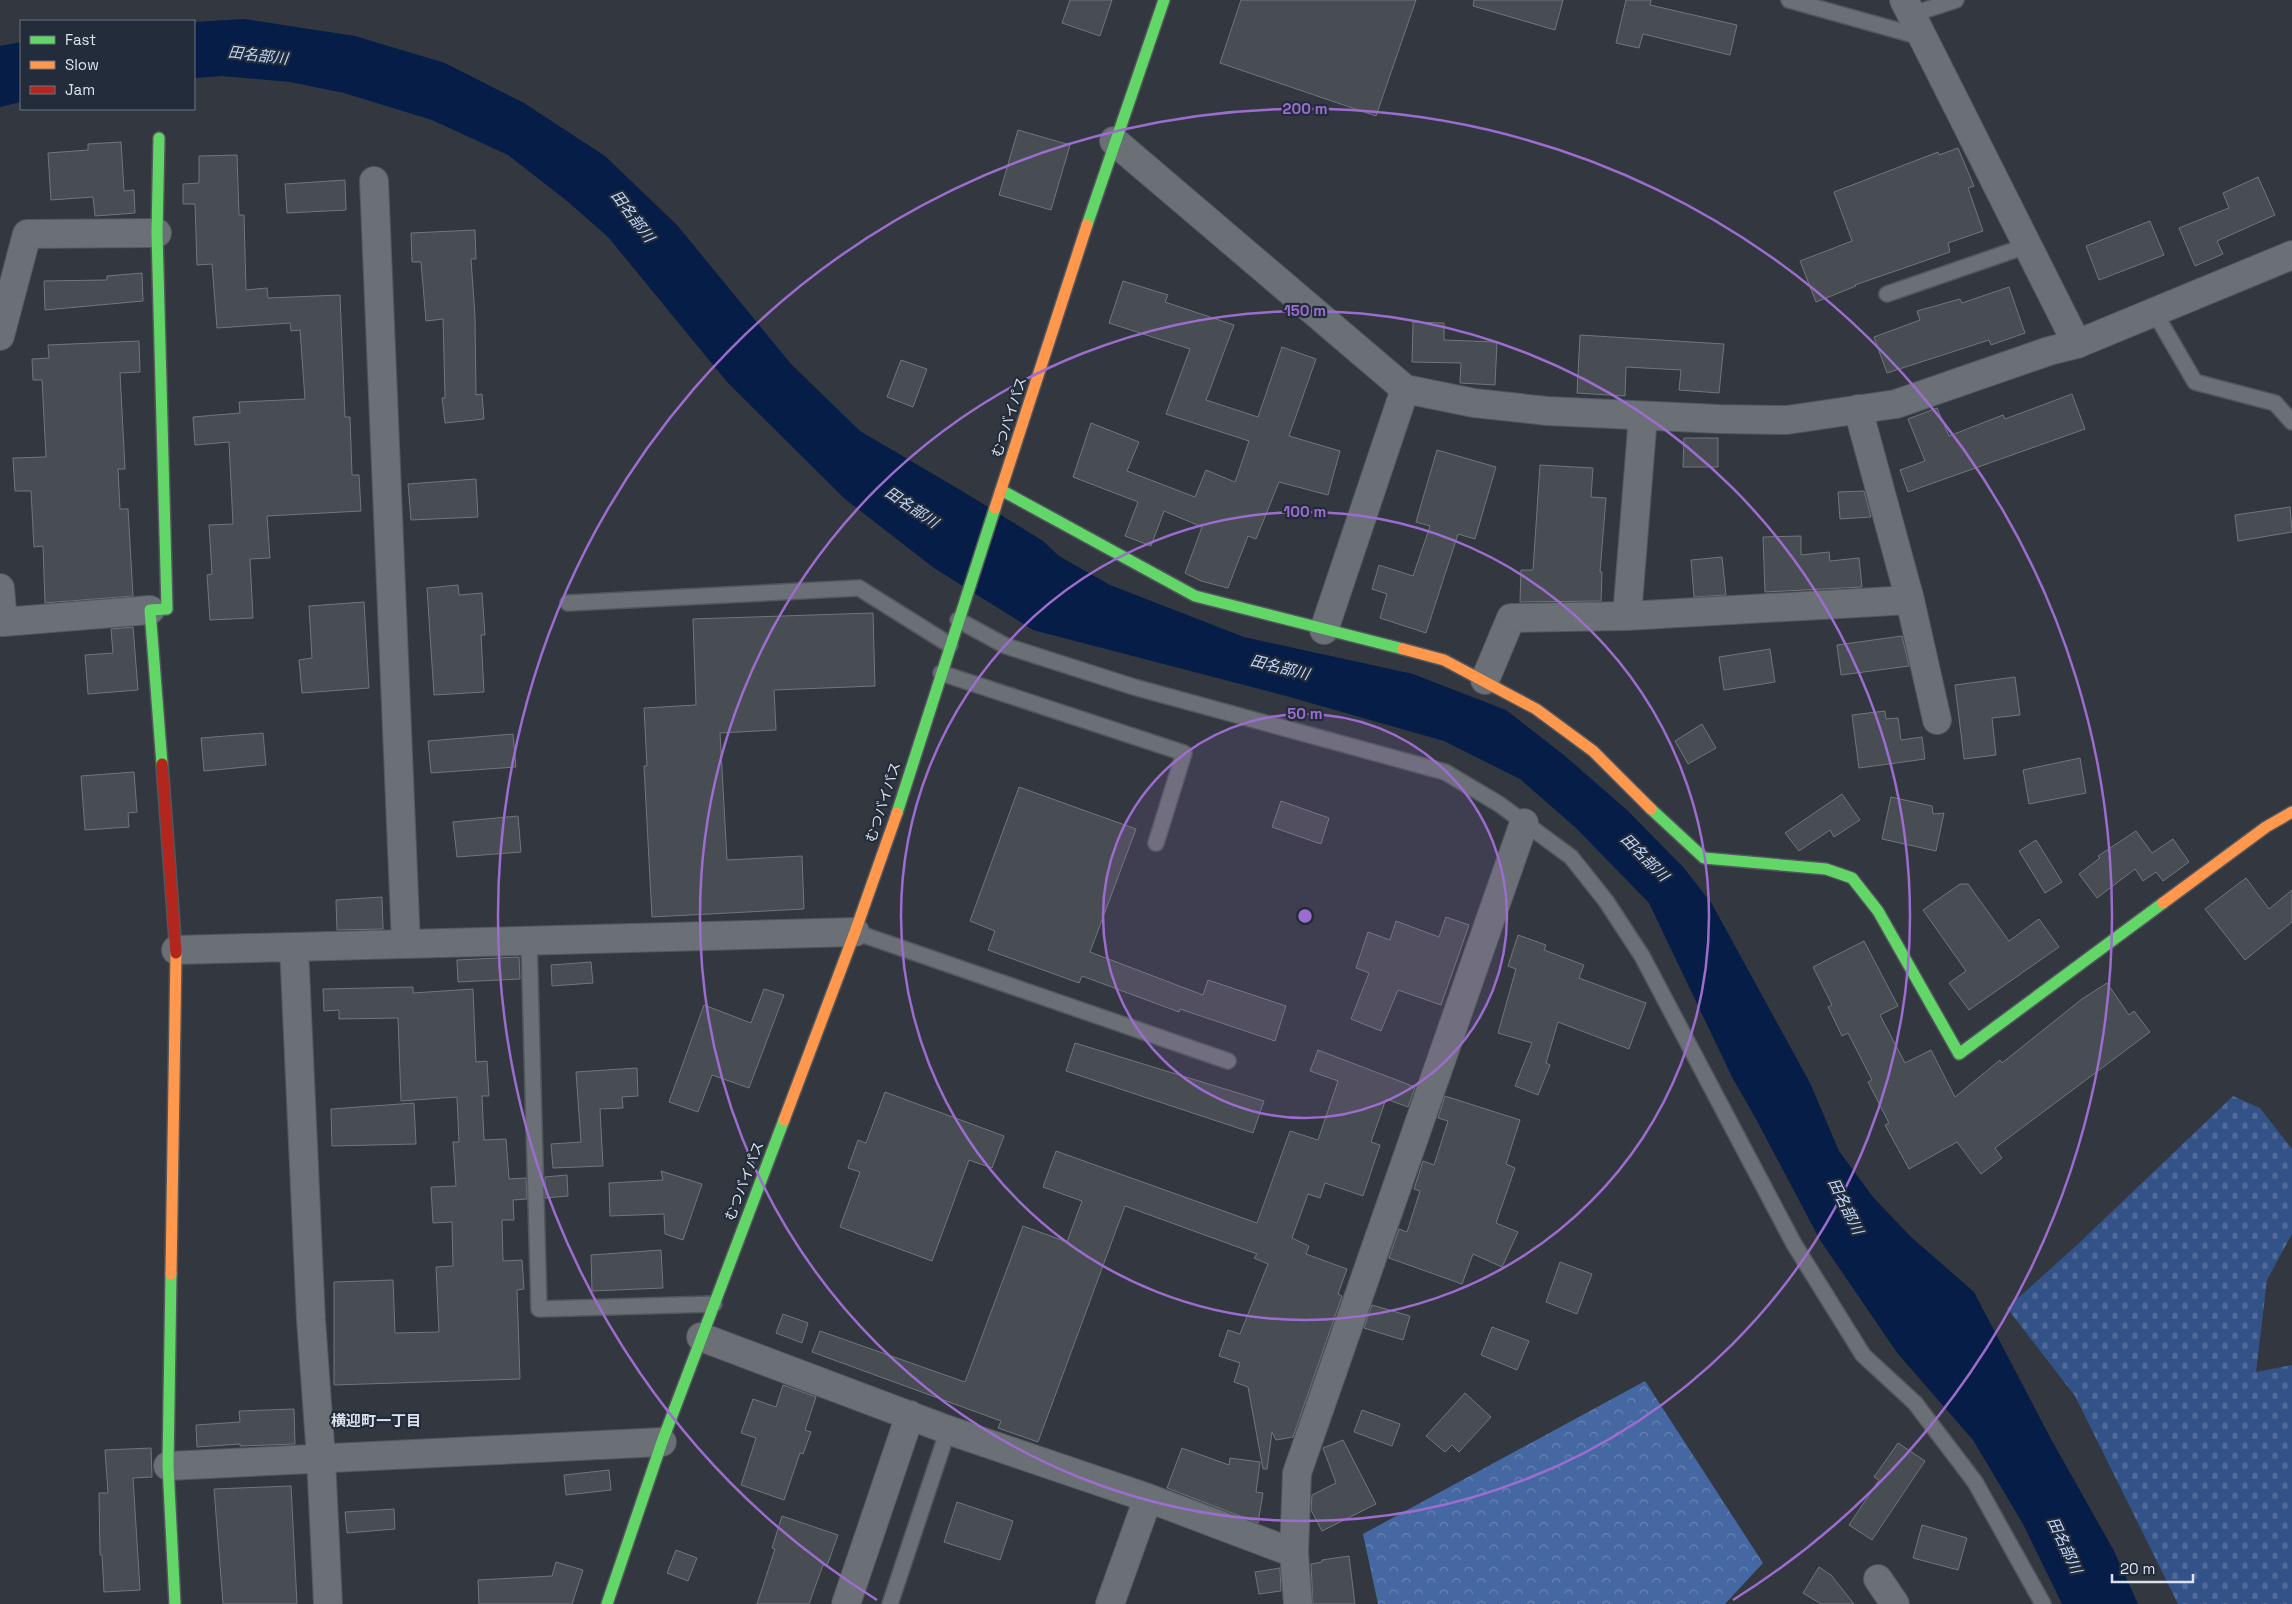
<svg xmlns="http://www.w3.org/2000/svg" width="2292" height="1604" font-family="'Space Grotesk','Noto Sans JP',sans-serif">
<defs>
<pattern id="forest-crowns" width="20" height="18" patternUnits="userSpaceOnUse" patternTransform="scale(1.25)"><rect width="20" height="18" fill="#4568a2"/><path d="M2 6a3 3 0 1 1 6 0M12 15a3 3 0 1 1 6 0" fill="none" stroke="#6884b3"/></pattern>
<pattern id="cemetery-stones" width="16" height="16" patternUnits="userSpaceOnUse" patternTransform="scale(1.25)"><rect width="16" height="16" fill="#335388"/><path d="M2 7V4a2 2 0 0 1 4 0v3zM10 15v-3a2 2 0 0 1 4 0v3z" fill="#506b99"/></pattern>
</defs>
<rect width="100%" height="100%" fill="#33373f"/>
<!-- forest -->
<path fill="url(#forest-crowns)" d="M 1645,1381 L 1763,1563 L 1725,1604 L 1378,1604 L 1363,1534 Z"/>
<!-- cemetery -->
<path fill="url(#cemetery-stones)" d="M 2233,1096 L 2260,1108 L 2292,1149 L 2292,1234 L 2267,1280 L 2256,1372 L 2292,1365 L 2292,1604 L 2178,1604 L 2075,1396 L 2007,1308 L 2077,1245 Z"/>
<!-- water -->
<path fill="#061e47" d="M 244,19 L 355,36 L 445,63 L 524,103 L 605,156 L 677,225 L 791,364 L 860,431 L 962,491 L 1043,541 L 1059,556 L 1110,585 L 1244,637 L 1413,674 L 1506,710 L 1565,756 L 1627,810 L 1684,868 L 1712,904 L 1810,1083 L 1839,1151 L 1873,1197 L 1910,1236 L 1974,1292 L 2051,1439 L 2114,1551 L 2138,1604 L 2062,1604 L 2023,1524 L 1973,1440 L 1898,1354 L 1820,1240 L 1756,1119 L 1733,1079 L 1649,903 L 1576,828 L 1520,779 L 1444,741 L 1286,696 L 1033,630 L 934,568 L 845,499 L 727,382 L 608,237 L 567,201 L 508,155 L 432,120 L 344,93 L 290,82 L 222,76 L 194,78 L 194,22 Z
M 21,42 L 21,102 L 0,107 L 0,46 Z"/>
<!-- building -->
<path fill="#484c53" stroke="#71757c" d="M 1070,0 L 1112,0 L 1100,36 L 1062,23 Z
M 1241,0 L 1416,0 L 1376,116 L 1220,63 Z
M 1474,0 L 1563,0 L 1555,30 L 1473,6 Z
M 1626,0 L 1651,0 L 1650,5 L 1737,25 L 1730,55 L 1643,34 L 1639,48 L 1616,43 Z
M 1018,130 L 1070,145 L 1051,210 L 999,195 Z
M 121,142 L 124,191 L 134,190 L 135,213 L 95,216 L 93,197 L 51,200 L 48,153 L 88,150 L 88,144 Z
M 1958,148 L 1974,186 L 1968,188 L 1983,231 L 1948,243 L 1950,252 L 1855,285 L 1856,286 L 1816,302 L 1800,261 L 1852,241 L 1834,192 L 1938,152 L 1939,155 Z
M 237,155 L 239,215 L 244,215 L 246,290 L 267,288 L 268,298 L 340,295 L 345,417 L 350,417 L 352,475 L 359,475 L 361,511 L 267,516 L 270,558 L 250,559 L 253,618 L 210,620 L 207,575 L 212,574 L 209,525 L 233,524 L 229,442 L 195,445 L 193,417 L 240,413 L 239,402 L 305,399 L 300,330 L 291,331 L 290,323 L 217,328 L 212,264 L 197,265 L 195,204 L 183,204 L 183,184 L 199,183 L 199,156 Z
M 2258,177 L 2275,215 L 2217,241 L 2223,254 L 2195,266 L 2179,228 L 2229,208 L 2223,193 Z
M 345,180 L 346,210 L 287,213 L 285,184 Z
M 2150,221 L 2164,255 L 2099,280 L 2086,246 Z
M 475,230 L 476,259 L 471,259 L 475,317 L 476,395 L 482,394 L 484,419 L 445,423 L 442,398 L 445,398 L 443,319 L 426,321 L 421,262 L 412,262 L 411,233 Z
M 142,273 L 143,301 L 45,310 L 44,281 L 107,280 L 107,276 Z
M 1123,281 L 1168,295 L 1165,302 L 1234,325 L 1206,400 L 1258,417 L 1282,347 L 1316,359 L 1289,436 L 1340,451 L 1328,495 L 1279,482 L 1256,539 L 1248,536 L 1228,588 L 1201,581 L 1185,573 L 1202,527 L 1164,511 L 1151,546 L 1125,536 L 1138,502 L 1073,477 L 1091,423 L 1139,442 L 1127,471 L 1195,497 L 1206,470 L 1235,482 L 1249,441 L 1166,414 L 1190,349 L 1109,323 Z
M 2009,287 L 2025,333 L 1991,345 L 1989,340 L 1887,373 L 1874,337 L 1920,320 L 1917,311 L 1960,299 L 1962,303 Z
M 1413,322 L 1444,323 L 1444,340 L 1497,342 L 1495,385 L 1460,383 L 1461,363 L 1412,362 Z
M 1580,335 L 1724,344 L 1719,393 L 1679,390 L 1681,370 L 1626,367 L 1625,396 L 1577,393 Z
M 139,341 L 140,372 L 120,373 L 125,469 L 118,469 L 120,509 L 128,509 L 133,596 L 45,603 L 43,546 L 34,547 L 31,491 L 15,491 L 13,458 L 46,457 L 42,380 L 33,380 L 32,359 L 49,358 L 48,345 Z
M 901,360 L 927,369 L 913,407 L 887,397 Z
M 2072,394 L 2085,429 L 1908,492 L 1900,470 L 1925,461 L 1908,419 L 1937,408 L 1949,436 L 2003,415 L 2005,419 Z
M 1684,438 L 1718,438 L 1718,467 L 1683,467 Z
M 1437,450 L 1496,467 L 1475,539 L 1458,534 L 1426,633 L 1380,618 L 1387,594 L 1372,589 L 1379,565 L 1413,576 L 1430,526 L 1416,522 Z
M 1540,465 L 1593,468 L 1591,497 L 1606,498 L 1600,572 L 1602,572 L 1601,601 L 1520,602 L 1521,570 L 1533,570 Z
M 476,479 L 478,517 L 411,520 L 408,484 Z
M 1864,491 L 1871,517 L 1840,519 L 1838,492 Z
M 2290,507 L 2292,532 L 2238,541 L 2235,515 Z
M 1801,536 L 1801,555 L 1829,552 L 1830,561 L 1859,558 L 1862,587 L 1765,592 L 1763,537 Z
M 1722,557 L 1726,595 L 1694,597 L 1691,560 Z
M 458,585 L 459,595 L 482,593 L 485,635 L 481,635 L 484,692 L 434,695 L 427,588 Z
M 364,602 L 369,688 L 302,693 L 299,660 L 312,658 L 309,606 Z
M 873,613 L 875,686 L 774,690 L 776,730 L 720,733 L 727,860 L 802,856 L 804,909 L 652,917 L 644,766 L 647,766 L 644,708 L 696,705 L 693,619 Z
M 133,627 L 138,690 L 88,694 L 85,655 L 113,653 L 111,629 Z
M 1902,636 L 1909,666 L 1841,675 L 1837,645 Z
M 1770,649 L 1775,682 L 1724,690 L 1719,657 Z
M 2015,677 L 2020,715 L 1992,718 L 1996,755 L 1964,759 L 1955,685 Z
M 1885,711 L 1886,719 L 1898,718 L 1901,740 L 1922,737 L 1925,759 L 1859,768 L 1852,715 Z
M 1702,724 L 1716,748 L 1688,764 L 1675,741 Z
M 263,733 L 266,765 L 204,771 L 201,738 Z
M 513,734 L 516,767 L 431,773 L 428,741 Z
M 2080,758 L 2086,793 L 2029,804 L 2023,770 Z
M 134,772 L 137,812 L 128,813 L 129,827 L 85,830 L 81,776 Z
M 1019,787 L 1136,829 L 1090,952 L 1203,995 L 1208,980 L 1286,1006 L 1275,1041 L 1180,1009 L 1179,1012 L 1082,976 L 1079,983 L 988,950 L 995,931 L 970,921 Z
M 1842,794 L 1860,820 L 1834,837 L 1830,830 L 1799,851 L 1785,833 Z
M 1891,797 L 1932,806 L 1933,814 L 1944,813 L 1936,851 L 1882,839 Z
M 1281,801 L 1329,818 L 1321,844 L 1272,827 Z
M 518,816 L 521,852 L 457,857 L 453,822 Z
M 2136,831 L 2152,853 L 2173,839 L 2189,862 L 2163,881 L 2156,872 L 2143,881 L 2135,869 L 2097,898 L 2079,874 L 2100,858 L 2098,856 Z
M 2036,840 L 2062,882 L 2045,893 L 2019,851 Z
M 2246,878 L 2269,909 L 2292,890 L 2292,922 L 2245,960 L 2205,909 Z
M 1960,884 L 1968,884 L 2009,941 L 2039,919 L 2059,947 L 1969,1010 L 1949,983 L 1966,971 L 1923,910 Z
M 382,897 L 383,929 L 337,930 L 336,900 Z
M 1446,917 L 1469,925 L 1441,1005 L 1398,990 L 1381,1031 L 1351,1019 L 1369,973 L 1356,968 L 1368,932 L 1390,940 L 1396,921 L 1439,937 Z
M 1518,935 L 1546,945 L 1544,950 L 1584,965 L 1579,978 L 1646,1003 L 1629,1049 L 1558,1022 L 1546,1063 L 1550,1065 L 1538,1095 L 1515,1086 L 1532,1043 L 1498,1033 L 1516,969 L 1508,966 Z
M 1864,941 L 1898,1006 L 1880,1015 L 1905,1063 L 1931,1050 L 1955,1097 L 2000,1060 L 2002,1063 L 2082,999 L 2107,983 L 2129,1015 L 2134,1011 L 2150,1032 L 1995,1148 L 2002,1158 L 1981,1174 L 1957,1142 L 1909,1169 L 1885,1125 L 1889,1123 L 1868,1082 L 1872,1080 L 1848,1033 L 1842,1036 L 1828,1007 L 1832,1005 L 1813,967 Z
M 519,957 L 520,979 L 458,982 L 457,960 Z
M 591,962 L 593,983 L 552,986 L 551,965 Z
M 413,987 L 413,993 L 473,989 L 476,1062 L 487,1061 L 489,1096 L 482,1096 L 484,1140 L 506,1139 L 509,1179 L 526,1178 L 527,1199 L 513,1200 L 514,1220 L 502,1220 L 503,1261 L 522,1260 L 524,1289 L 517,1290 L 520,1379 L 334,1385 L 334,1282 L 393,1280 L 395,1333 L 439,1332 L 436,1267 L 453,1266 L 452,1222 L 433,1223 L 431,1187 L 456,1186 L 453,1142 L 459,1142 L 457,1097 L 401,1101 L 398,1018 L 339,1019 L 339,1010 L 324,1011 L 323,989 Z
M 764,989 L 784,995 L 749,1088 L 712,1075 L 698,1112 L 669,1102 L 704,1005 L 751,1023 Z
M 1075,1043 L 1264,1101 L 1253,1133 L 1066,1071 Z
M 1318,1050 L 1415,1087 L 1408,1107 L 1386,1099 L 1371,1142 L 1380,1145 L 1363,1196 L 1325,1183 L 1320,1198 L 1308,1194 L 1292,1238 L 1309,1246 L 1306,1254 L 1347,1269 L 1338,1294 L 1342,1296 L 1293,1437 L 1276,1440 L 1272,1432 L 1267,1469 L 1263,1469 L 1248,1387 L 1234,1382 L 1240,1363 L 1219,1356 L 1228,1330 L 1240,1334 L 1268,1264 L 1254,1258 L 1257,1254 L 1125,1206 L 1038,1442 L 998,1428 L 1001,1421 L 812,1352 L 820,1331 L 965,1382 L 1023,1226 L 1067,1242 L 1082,1201 L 1043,1187 L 1056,1151 L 1257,1223 L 1290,1131 L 1318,1140 L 1338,1081 L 1310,1071 Z
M 637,1068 L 638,1096 L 622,1097 L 623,1108 L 600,1109 L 603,1166 L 553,1168 L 551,1144 L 581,1142 L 576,1072 Z
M 885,1092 L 1004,1136 L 992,1168 L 969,1160 L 932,1261 L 840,1227 L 860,1172 L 848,1168 L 858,1140 L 866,1143 Z
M 1445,1096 L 1520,1120 L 1506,1164 L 1515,1168 L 1496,1223 L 1518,1232 L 1502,1267 L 1473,1254 L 1462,1284 L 1389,1258 L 1399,1229 L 1407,1232 L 1420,1191 L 1414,1189 L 1423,1161 L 1434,1165 L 1448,1121 L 1438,1118 Z
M 414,1103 L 416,1144 L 332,1146 L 331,1109 Z
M 661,1171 L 702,1184 L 683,1240 L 665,1234 L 664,1214 L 610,1216 L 609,1183 L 663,1180 Z
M 567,1175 L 568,1196 L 545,1198 L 545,1177 Z
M 661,1250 L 663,1288 L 592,1291 L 591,1255 Z
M 1560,1262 L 1592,1274 L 1577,1314 L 1546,1302 Z
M 1372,1305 L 1410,1316 L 1403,1340 L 1364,1328 Z
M 783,1314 L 808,1323 L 802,1343 L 776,1333 Z
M 1492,1327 L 1529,1341 L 1517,1370 L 1481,1355 Z
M 783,1385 L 816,1397 L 805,1430 L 811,1432 L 803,1454 L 800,1453 L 784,1500 L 741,1485 L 756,1438 L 741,1433 L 753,1399 L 776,1407 Z
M 1465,1393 L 1491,1417 L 1459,1452 L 1452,1445 L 1445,1452 L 1426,1436 Z
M 294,1409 L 295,1444 L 240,1446 L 240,1444 L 197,1447 L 196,1425 L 240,1422 L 239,1411 Z
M 1362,1410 L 1400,1424 L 1392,1446 L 1354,1432 Z
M 1343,1440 L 1376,1504 L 1322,1531 L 1311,1510 L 1312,1495 L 1336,1483 L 1323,1448 Z
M 1898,1443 L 1925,1461 L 1872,1540 L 1849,1525 L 1879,1480 L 1874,1477 Z
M 151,1448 L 152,1477 L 133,1478 L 140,1590 L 104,1592 L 102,1555 L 100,1555 L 99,1493 L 108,1493 L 105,1450 Z
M 1182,1448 L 1229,1465 L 1230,1458 L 1260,1462 L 1256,1492 L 1263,1493 L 1258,1523 L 1167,1488 Z
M 609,1470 L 611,1490 L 566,1495 L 564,1475 Z
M 291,1486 L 297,1604 L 223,1604 L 214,1489 Z
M 957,1502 L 1013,1521 L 1000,1560 L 944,1542 Z
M 394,1509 L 395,1529 L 347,1533 L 345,1512 Z
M 782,1516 L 838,1535 L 827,1566 L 823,1565 L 809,1604 L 757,1604 L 775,1549 L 772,1548 Z
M 1922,1525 L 1967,1538 L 1958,1570 L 1913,1558 Z
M 676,1550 L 697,1558 L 688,1581 L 667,1573 Z
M 1349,1556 L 1355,1604 L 1313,1604 L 1311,1564 L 1322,1562 L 1322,1560 Z
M 556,1562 L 583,1570 L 572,1604 L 479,1604 L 478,1580 L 552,1576 Z
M 1819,1567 L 1831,1575 L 1854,1604 L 1821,1604 L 1803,1593 Z
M 1280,1568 L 1281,1591 L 1259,1594 L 1255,1572 Z"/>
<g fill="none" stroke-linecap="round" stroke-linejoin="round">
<defs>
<path id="lane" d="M 1789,0 L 1921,37
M 1910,15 L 1956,0
M 1887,294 L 2029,245
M 2155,313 L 2195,382 L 2275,403 L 2292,422
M 568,603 L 859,588 L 950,645
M 958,620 L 1006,646 L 1134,687 L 1445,772 L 1499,804 L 1571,857 L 1606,901 L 1642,956 L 1794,1244 L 1863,1355 L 1915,1403 L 1975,1482 L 2043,1604
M 941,673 L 1184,753 L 1156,843
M 855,932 L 1228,1061
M 529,941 L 539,1309 L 714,1304
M 890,1604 L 948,1430"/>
<path id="street" d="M 1904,0 L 2077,344
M 1114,141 L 1405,389 L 1474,403 L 1547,411 L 1719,419 L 1787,420 L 1896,404 L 2049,351 L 2077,344 L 2292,255
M 374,181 L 406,944
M 0,336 L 27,234 L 157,233
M 1858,409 L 1910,600 L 1937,720
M 0,588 L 3,622 L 150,610
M 1627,616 L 1643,416
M 1324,630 L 1405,389
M 1485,680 L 1511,618 L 1627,616 L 1910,600
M 294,947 L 311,1320 L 321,1458 L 328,1604
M 176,950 L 855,932
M 701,1337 L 948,1430 L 1148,1498 L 1294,1553
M 168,1466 L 662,1442
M 1878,1579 L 1895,1604
M 846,1604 L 910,1415
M 1110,1604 L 1148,1498
M 1298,1604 L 1294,1553 L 1297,1473 L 1524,823"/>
<path id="fast" d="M 159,138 L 157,233 L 167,609 L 150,610 L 162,764
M 1087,225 L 1164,0
M 1001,490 L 1195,596 L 1403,649
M 1651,809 L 1704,858 L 1826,869 L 1852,878 L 1878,911 L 1959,1054 L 2163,903
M 897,813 L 995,508
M 171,1274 L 168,1466 L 175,1604
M 607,1604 L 662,1442 L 784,1120"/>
<path id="slow" d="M 995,508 L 1087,225
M 1403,649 L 1444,660 L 1536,709 L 1593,751 L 1651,809
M 2163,903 L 2266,827 L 2292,812
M 784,1120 L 855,932 L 897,813
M 171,1274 L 176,953"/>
<path id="jam" d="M 162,764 L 176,953"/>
</defs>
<!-- lane casing -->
<use href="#lane" stroke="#52565d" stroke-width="18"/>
<!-- street casing -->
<use href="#street" stroke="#52565d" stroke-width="30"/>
<!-- fast casing -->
<use href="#fast" stroke="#52565d" stroke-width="14"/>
<!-- slow casing -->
<use href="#slow" stroke="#52565d" stroke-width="14"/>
<!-- jam casing -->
<use href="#jam" stroke="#52565d" stroke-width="14"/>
<!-- lane -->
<use href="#lane" stroke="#6b6f76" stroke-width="15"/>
<!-- street -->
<use href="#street" stroke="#6b6f76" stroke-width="28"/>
<!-- fast -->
<use href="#fast" stroke="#63d668" stroke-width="11"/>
<!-- slow -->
<use href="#slow" stroke="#ff974d" stroke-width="11"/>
<!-- jam -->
<use href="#jam" stroke="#b3261e" stroke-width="11"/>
</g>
<!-- distance rings -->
<circle cx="1305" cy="916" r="202" fill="#9d6ccf" fill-opacity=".12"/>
<g fill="none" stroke="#9d6ccf" stroke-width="2.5">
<circle cx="1305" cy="916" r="202"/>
<circle cx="1305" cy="916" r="404"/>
<circle cx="1305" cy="916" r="605"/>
<path d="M877 1600A807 807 0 1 1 1733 1600"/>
</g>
<g text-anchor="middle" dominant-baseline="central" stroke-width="4.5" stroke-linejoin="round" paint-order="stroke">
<!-- street labels -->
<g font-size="14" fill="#dce2ec" stroke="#232c3b">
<text transform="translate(1009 417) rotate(-72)">むつバイパス</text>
<text transform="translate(883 802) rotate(-72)">むつバイパス</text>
<text transform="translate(744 1181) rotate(-69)">むつバイパス</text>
</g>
<!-- water labels -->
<g font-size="15" font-style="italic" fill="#c0d7fc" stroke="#232c3b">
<text transform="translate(258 55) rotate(7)">田名部川</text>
<text transform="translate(633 216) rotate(53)">田名部川</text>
<text transform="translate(912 507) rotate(34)">田名部川</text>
<text transform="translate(1280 667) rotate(14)">田名部川</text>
<text transform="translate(1645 857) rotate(45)">田名部川</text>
<text transform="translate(1846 1206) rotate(64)">田名部川</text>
<text transform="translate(2065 1545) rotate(65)">田名部川</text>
</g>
<!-- neighbourhood labels -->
<g font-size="15" font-weight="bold" fill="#dce2ec" stroke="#232c3b">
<text x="376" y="1420">横迎町一丁目</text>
</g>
</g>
<circle cx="1305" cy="916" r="8" fill="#9d6ccf" stroke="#232c3b" stroke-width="2.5"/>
<g font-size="15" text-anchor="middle" font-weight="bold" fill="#9d6ccf" stroke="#232c3b" stroke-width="4.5" stroke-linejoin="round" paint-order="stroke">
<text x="1305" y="114">200 m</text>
<text x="1305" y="316">150 m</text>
<text x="1305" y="517">100 m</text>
<text x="1305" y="719">50 m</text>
</g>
<!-- legend -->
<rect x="20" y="20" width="175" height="90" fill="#232c3b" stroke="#6d7582"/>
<rect x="30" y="36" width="25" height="8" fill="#63d668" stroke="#6d7582"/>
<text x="65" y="45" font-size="15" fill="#dce2ec">Fast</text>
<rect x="30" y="61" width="25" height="8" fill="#ff974d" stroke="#6d7582"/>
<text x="65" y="70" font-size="15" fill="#dce2ec">Slow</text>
<rect x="30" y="86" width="25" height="8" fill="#b3261e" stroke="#6d7582"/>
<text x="65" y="95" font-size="15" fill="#dce2ec">Jam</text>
<!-- scale -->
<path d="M2112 1574v8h81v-8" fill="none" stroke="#dce2ec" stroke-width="2.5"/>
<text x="2120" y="1574" font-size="15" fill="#dce2ec" stroke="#232c3b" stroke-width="4" paint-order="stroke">20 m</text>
</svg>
